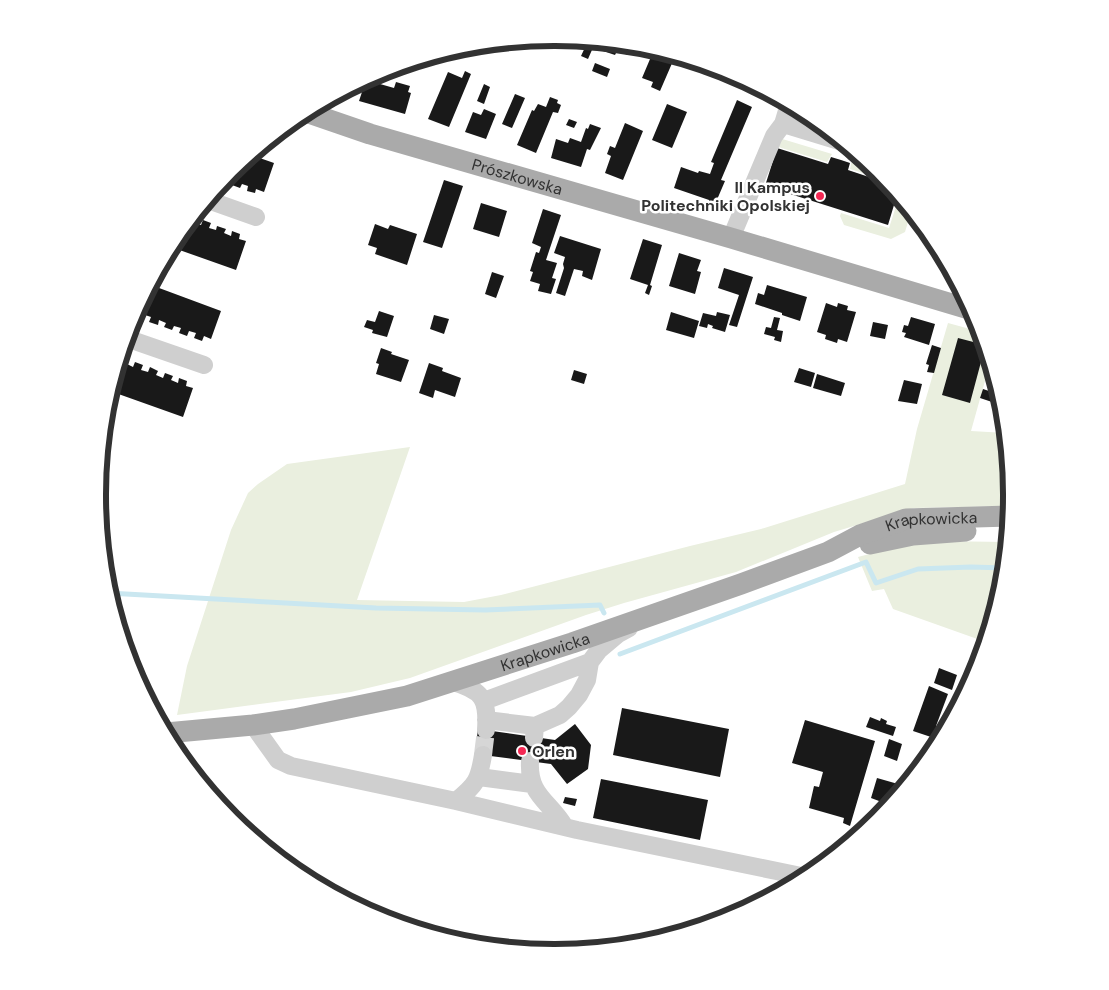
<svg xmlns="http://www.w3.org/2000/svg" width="1109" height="990" font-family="'DM Sans',sans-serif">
<rect width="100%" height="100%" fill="#fff"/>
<!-- green -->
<path fill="#eaefdf" d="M 779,138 L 832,154 L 827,162 L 775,146 Z
M 852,160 L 872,166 L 885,180 L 850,169 Z
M 899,197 L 911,212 L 905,232 L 891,239 L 844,225 L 840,216 L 841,213 L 889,228 Z
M 948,323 L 981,332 L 990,363 L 971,431 L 1006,433 L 1012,495 L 1011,506 L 914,508 L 834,532 L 736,572 L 624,603 L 586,615 L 410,678 L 351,692 L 177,715 L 187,666 L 231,530 L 248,493 L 258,484 L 287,464 L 410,447 L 357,600 L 464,602 L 501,595 L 690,546 L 761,529 L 905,484 L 917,429 Z
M 934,541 L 1007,542 L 1003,585 L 978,667 L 983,641 L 893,609 L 884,589 L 872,591 L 858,557 L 896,547 Z"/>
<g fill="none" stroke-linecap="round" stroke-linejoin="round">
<!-- stream -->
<path stroke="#cae7f0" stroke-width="5" d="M 108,593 L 376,608 L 485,610 L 600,605 L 604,613
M 620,654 L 866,562 L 876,583 L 918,569 L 971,567 L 1005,568"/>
</g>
<!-- building -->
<path fill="#191919" d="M 588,41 L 591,41 L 632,45 L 628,55 L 617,51 L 615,55 L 600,50 L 602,45 L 595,43 L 588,59 L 581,56 Z
M 653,52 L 673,61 L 660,91 L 651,87 L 653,82 L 642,78 Z
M 595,63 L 610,69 L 607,77 L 592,71 Z
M 699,63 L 730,72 L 739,77 L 698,67 Z
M 465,71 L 471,74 L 449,127 L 428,119 L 448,72 L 462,78 Z
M 366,80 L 394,88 L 396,82 L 410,86 L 408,92 L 411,93 L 405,114 L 359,101 Z
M 484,84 L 490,87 L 484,104 L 477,101 Z
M 515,94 L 525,98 L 512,128 L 502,124 Z
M 550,97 L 558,100 L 557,103 L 561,105 L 558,113 L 553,112 L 536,153 L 517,145 L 532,110 L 534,111 L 538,104 L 546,107 Z
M 737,100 L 752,107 L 721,180 L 725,181 L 716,202 L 709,201 L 709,200 L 674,188 L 681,167 L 698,173 L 699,171 L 710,174 L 714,163 L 711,162 Z
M 667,104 L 687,112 L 672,148 L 652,140 Z
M 484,109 L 496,114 L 486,139 L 465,132 L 473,112 L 481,115 Z
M 569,119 L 577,122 L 574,128 L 566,125 Z
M 625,123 L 643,131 L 623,180 L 605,173 L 611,156 L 607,154 L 610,146 L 615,148 Z
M 590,124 L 601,128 L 590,150 L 587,149 L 581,167 L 551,158 L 556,139 L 568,143 L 570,138 L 581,142 L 586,128 L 588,129 Z
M 777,148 L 828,164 L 831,157 L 841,160 L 850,163 L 848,170 L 887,183 L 897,195 L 888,225 L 765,186 Z
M 251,155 L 274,163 L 264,192 L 256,189 L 255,193 L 247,191 L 248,186 L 242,184 L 240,188 L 232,185 L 234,181 L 227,178 L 225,183 L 222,182 L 231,171 Z
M 444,180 L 463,186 L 442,248 L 423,242 Z
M 481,203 L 507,211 L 499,237 L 473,229 Z
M 543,209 L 561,215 L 546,260 L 557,263 L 552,278 L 556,279 L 551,294 L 538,291 L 540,284 L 530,281 L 533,272 L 530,271 L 536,252 L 539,253 L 541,247 L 532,243 Z
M 194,217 L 196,218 L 194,223 L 201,225 L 203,220 L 211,223 L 209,228 L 216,230 L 217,226 L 226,229 L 224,233 L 231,236 L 232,231 L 240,234 L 239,239 L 246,241 L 236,270 L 171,247 Z
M 375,224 L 388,229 L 390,225 L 417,234 L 407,265 L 375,254 L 377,248 L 368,245 Z
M 560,236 L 601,249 L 592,280 L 582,276 L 583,271 L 574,269 L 565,296 L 556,293 L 564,268 L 563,264 L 565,257 L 554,253 Z
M 643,239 L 662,245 L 650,285 L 652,286 L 649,295 L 645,293 L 648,285 L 630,279 Z
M 679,253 L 701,260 L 697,271 L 701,272 L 695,294 L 669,286 Z
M 724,268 L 753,277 L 737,327 L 729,325 L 739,295 L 718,288 Z
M 492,272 L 504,276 L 496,298 L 485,294 Z
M 151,285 L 221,311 L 211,339 L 204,336 L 202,341 L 194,338 L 196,333 L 189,331 L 187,336 L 179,333 L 181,328 L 174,326 L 172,330 L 164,327 L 166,323 L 159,320 L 158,325 L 149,322 L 151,317 L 145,315 L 143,320 L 135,317 Z
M 767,285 L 807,297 L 800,321 L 782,315 L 782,313 L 755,304 L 758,293 L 764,295 Z
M 826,303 L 837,307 L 838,303 L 848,306 L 847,310 L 856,312 L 847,342 L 838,339 L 837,343 L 825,339 L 826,335 L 817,332 Z
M 379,311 L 394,316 L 387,337 L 372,333 L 373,330 L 364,327 L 367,320 L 375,322 Z
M 671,312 L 699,321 L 694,338 L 666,330 Z
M 717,312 L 730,315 L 725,332 L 712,328 L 713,326 L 708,324 L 707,328 L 699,326 L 703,313 L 716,316 Z
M 434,315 L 449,319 L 444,334 L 430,329 Z
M 774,317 L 780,318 L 777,330 L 783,331 L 781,342 L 774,340 L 775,337 L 764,334 L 766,327 L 771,328 Z
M 911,317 L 935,324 L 929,345 L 904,337 L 906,333 L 902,332 L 904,325 L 908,326 Z
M 873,322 L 888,325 L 885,339 L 870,336 Z
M 958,338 L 985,345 L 985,347 L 970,403 L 942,395 Z
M 932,345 L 941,348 L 934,373 L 927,372 L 929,365 L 926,364 Z
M 381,348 L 392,352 L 391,354 L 409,360 L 401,382 L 376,374 L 379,364 L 376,363 Z
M 121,357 L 128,360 L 127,364 L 133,367 L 135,362 L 143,365 L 141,370 L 148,372 L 150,367 L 158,371 L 156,375 L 163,378 L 165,373 L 173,376 L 171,380 L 178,383 L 179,378 L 187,381 L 186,386 L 193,388 L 183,417 L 110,391 Z
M 429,363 L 443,368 L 442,371 L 461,378 L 455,397 L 435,390 L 433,398 L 419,393 Z
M 990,363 L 995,379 L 987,376 Z
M 799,368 L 815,373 L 811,387 L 794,382 Z
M 574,370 L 587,374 L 584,384 L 571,380 Z
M 817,374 L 845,383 L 841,396 L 813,388 Z
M 904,380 L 922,384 L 917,404 L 898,401 Z
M 983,389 L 998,394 L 995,403 L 980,398 Z
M 939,668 L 957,675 L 952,690 L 934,683 Z
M 929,686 L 948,694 L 936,726 L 946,729 L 940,740 L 913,731 Z
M 622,708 L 729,729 L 720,777 L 613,755 Z
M 870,717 L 880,721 L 881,718 L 887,721 L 886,724 L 896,727 L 893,736 L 866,727 Z
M 805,720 L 875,741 L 850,826 L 843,823 L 844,818 L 809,808 L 814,786 L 819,787 L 823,772 L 792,763 Z
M 575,724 L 591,745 L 588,769 L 567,784 L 551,764 L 475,754 L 478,729 L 555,740 Z
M 889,739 L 902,744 L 897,761 L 884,756 Z
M 877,778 L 905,786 L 873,823 L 879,801 L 871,798 Z
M 601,779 L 708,800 L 700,840 L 593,818 Z
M 565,797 L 577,799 L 575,806 L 563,803 Z"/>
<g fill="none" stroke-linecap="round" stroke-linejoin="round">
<!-- minor-tunnel -->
<path stroke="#d6d6d6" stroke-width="18" stroke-dasharray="18 9" stroke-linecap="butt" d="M 483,755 L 486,730"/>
<!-- path -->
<path stroke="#cfcfcf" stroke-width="3" stroke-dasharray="2.5 2.5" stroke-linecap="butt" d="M 848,158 L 869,164"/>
<!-- minor -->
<path stroke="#cfcfcf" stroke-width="18" d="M 783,124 L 842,142
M 208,200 L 256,217
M 731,238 L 774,136 L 783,124 L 789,104
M 126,338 L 204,365
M 453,682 C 483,691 488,699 486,730
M 484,701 L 590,662
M 486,720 L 535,726
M 253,725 L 278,760 L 291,766 L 456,801 L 577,830 L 806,877
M 534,738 L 535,726 L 560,715 L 569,707 L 579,695 L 587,680 L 590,662 L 599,650 L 618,634 L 629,628
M 530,761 C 528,796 550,801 565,827
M 479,777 L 532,784
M 456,801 C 476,785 479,780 483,755"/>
<!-- major -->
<g stroke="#aaa" stroke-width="21">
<path id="s1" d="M 306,112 L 370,134 L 731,238 L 972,310"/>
<path d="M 870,544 L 913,535 L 966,531"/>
<path id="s2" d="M 166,733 L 253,725 L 294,719 L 407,696 L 572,643 L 741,584 L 828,552 L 860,535 L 906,519 L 1010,516"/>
</g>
</g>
<!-- markers -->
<g fill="#f42954" stroke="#fff" stroke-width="2">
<circle cx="820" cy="196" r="5"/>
<circle cx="522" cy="751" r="5"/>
</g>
<g text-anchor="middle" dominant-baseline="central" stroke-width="5" stroke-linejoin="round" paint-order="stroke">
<!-- street labels -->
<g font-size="16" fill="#323232" stroke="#fff">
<text stroke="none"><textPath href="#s1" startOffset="221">Prószkowska</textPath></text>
<text stroke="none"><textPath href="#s2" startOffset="799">Krapkowicka</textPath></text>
<text stroke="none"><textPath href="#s2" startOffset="389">Krapkowicka</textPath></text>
</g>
<!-- poi labels -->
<g font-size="16" font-weight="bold" fill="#323232" stroke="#fff" text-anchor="end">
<text x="810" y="187">II Kampus<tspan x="810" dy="18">Politechniki Opolskiej</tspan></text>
<text x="532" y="751" text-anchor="start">Orlen</text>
</g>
</g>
<!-- crop -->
<path d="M0 0H1109V990H0ZM554 46H555A448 448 0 0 1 1003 494V496A448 448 0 0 1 555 944H554A448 448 0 0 1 106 496V494A448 448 0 0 1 554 46Z" fill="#fff" fill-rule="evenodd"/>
<path fill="none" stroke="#323232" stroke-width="6" d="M554 46H555A448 448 0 0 1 1003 494V496A448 448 0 0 1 555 944H554A448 448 0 0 1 106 496V494A448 448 0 0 1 554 46Z"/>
</svg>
